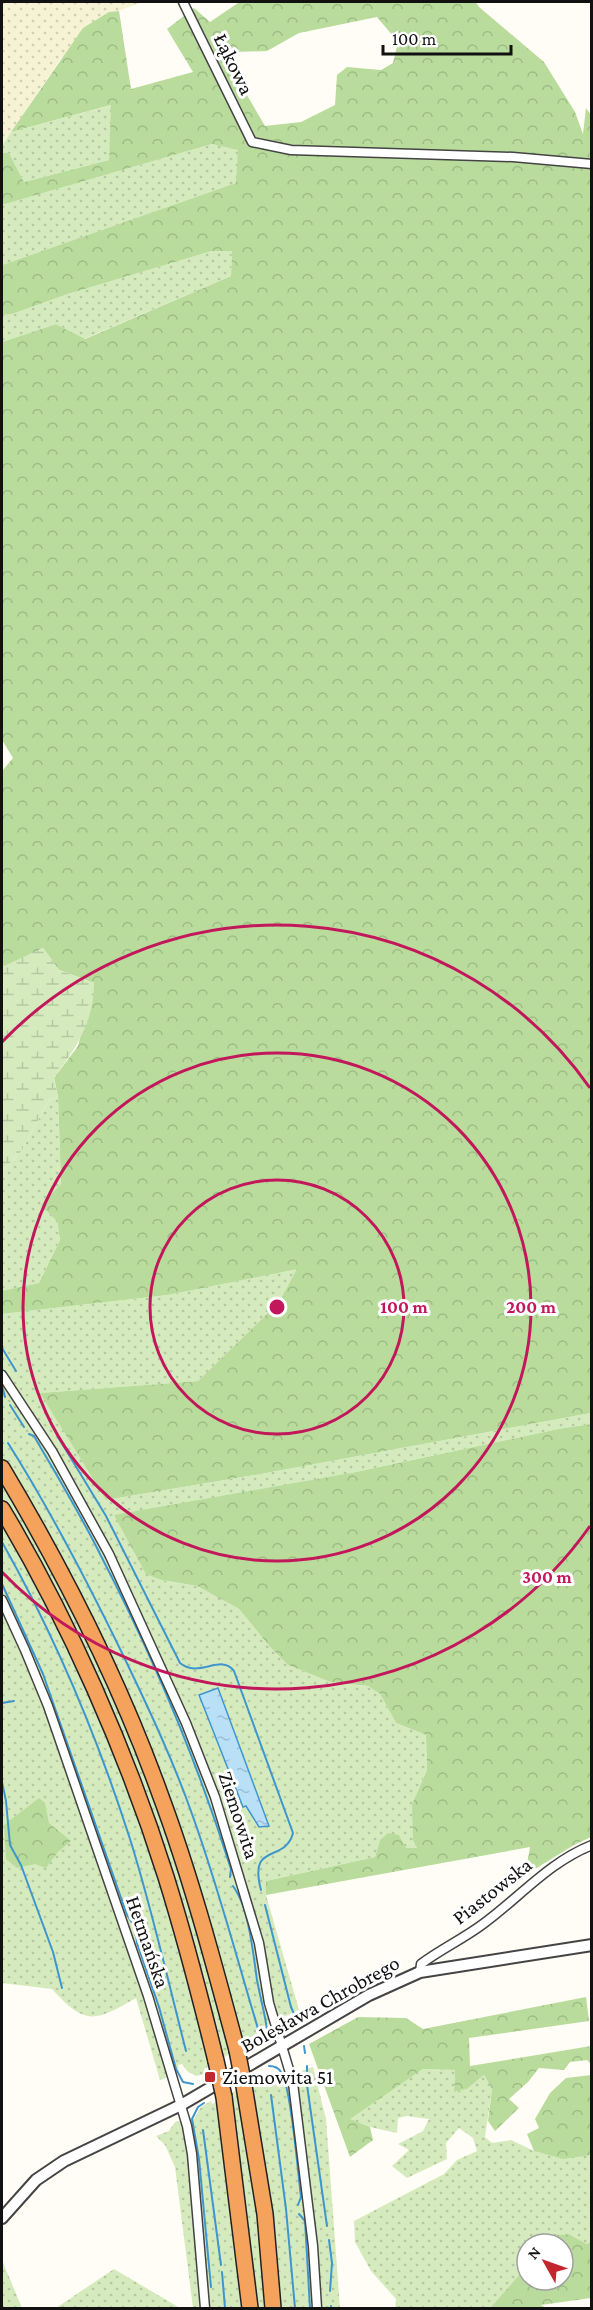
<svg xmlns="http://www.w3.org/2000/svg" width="593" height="2310" font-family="'Crimson Pro',serif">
<defs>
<pattern id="farmland-dots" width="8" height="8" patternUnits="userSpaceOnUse" patternTransform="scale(1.5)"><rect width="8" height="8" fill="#f6f3d4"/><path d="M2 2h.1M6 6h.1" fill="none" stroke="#d2cfb5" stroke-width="1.8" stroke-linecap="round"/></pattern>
<pattern id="grass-dots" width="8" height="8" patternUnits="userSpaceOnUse" patternTransform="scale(1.5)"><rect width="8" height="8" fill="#d5ebbd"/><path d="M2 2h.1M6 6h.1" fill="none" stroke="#b6c8a1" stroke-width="1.8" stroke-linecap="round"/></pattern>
<pattern id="forest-crowns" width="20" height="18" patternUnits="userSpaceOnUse" patternTransform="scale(1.5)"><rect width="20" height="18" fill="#b9dc9c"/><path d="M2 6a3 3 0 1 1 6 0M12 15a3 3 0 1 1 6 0" fill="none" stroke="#9ebc85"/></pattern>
<pattern id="wetland-marsh" width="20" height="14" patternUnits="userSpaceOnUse" patternTransform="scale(1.5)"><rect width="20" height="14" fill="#d5ebbd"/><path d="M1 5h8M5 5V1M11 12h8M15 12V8" fill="none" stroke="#b6c8a1"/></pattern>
<pattern id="water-ripples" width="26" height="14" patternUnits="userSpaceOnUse" patternTransform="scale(1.5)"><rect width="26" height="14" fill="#b9e0f7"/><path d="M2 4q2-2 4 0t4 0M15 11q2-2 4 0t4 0" fill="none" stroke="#9ebfd3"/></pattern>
</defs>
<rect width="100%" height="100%" fill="#fffdf5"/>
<!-- farmland -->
<path fill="url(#farmland-dots)" d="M 2,2 L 142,2 L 119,11 L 109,12 L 59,61 L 2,146 Z"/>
<!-- grass -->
<path fill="url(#grass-dots)" d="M 112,105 L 109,160 L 24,182 L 9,153 L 2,154 L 2,146 L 11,132 Z
M 212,144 L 239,149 L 237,183 L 2,265 L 2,205 Z
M 212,251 L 232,251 L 231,276 L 84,339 L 56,324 L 2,342 L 2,315 L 12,314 L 68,294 Z
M 58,1097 L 61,1184 L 57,1221 L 60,1240 L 39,1283 L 3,1292 L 2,1171 L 20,1153 L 49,1100 Z
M 298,1268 L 279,1302 L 198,1381 L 41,1393 L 106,1500 L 261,1474 L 591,1413 L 591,1424 L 558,1429 L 351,1473 L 162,1580 L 197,1586 L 239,1609 L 270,1647 L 288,1665 L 330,1682 L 368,1686 L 380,1694 L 396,1723 L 426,1735 L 427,1770 L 412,1804 L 417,1848 L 406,1848 L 380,1840 L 375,1857 L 266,1881 L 266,1895 L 299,2010 L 258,2029 L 259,2040 L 254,2047 L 245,2052 L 243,2046 L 204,2069 L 205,2074 L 196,2076 L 187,2071 L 182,2064 L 178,2065 L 179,2073 L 160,2080 L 136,1998 C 94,2022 86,2026 52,1989 L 2,1983 L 2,1314 L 168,1295 Z
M 313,2067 L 326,2119 L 340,2308 L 193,2308 L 175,2167 L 165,2145 L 156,2136 L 169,2131 L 175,2122 L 194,2119 L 201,2107 L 211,2101 L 212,2104 L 251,2082 L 250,2074 L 261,2073 L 269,2079 L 280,2074 L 284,2077 Z
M 423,2069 L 455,2070 L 454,2092 L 467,2089 L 484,2075 L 492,2089 L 485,2137 L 492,2143 L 511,2140 L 534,2151 L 563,2158 L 591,2155 L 591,2241 L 587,2244 L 569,2234 L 558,2235 L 548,2244 L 527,2244 L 527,2266 L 490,2308 L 395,2308 L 396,2299 L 371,2271 L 355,2242 L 354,2221 L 444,2174 L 457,2160 L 477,2151 L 473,2138 L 459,2128 L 446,2143 L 447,2159 L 407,2178 L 392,2166 L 409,2150 L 398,2144 L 423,2131 L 429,2119 L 407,2116 L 398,2118 L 397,2133 L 370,2127 L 349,2119 Z
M 2,2260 L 22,2308 L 2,2308 Z
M 114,2269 L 180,2308 L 56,2308 Z"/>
<!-- forest -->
<path fill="url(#forest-crowns)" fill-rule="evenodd" d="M 247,2 L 476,2 L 479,7 L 544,62 L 575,112 L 583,134 L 586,108 L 591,115 L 591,1413 L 261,1474 L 106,1500 L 40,1393 L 198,1381 L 279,1302 L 297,1269 L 168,1295 L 2,1314 L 2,1291 L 39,1283 L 60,1240 L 57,1221 L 41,1205 L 61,1184 L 58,1097 L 54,1078 L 78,1046 L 94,983 L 59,970 L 43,948 L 4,967 L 2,964 L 2,771 L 13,758 L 2,740 L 2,342 L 56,324 L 85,339 L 231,276 L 232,251 L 212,251 L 68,294 L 12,314 L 2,315 L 2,265 L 236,183 L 238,150 L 212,144 L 2,205 L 2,153 L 9,153 L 24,182 L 109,160 L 111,105 L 11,132 L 83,28 L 109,12 L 119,11 L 131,89 L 193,72 L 167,29 L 194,8 L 210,22 L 238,3 ZM 377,17 L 398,42 L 393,63 L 381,70 L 347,67 L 337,75 L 335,105 L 301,122 L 265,126 L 234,73 L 235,52 L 267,51 L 299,33 Z
M 591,1424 L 591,1837 L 574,1845 L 535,1869 L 527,1865 L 530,1847 L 266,1895 L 266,1881 L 375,1857 L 380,1840 L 388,1833 L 399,1835 L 406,1848 L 417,1848 L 413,1840 L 412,1804 L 427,1770 L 426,1735 L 396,1723 L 380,1694 L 368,1686 L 330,1682 L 288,1665 L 270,1647 L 239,1609 L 197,1586 L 162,1580 L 146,1574 L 114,1515 L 351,1473 L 558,1429 Z
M 39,1798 L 45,1803 L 49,1823 L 71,1841 L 58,1852 L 46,1868 L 35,1864 L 17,1868 L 6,1859 L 4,1825 Z
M 586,1997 L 589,2021 L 469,2038 L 470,2066 L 591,2046 L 591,2064 L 587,2060 L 570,2062 L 564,2070 L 539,2068 L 528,2082 L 509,2099 L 519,2108 L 495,2131 L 488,2121 L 492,2089 L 484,2075 L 467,2089 L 454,2092 L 455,2070 L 423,2069 L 350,2119 L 370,2127 L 373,2140 L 350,2157 L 309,2044 L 358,2017 L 406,2018 L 423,2029 Z
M 591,2075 L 591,2155 L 563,2159 L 534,2151 L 527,2134 L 539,2128 L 535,2119 L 550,2093 L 566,2078 Z
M 569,2234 L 587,2244 L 591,2241 L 591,2298 L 541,2305 L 546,2308 L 490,2308 L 527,2266 L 527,2280 L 563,2280 L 563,2244 L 548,2244 L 557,2235 Z"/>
<!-- wetland -->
<path fill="url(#wetland-marsh)" d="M 43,948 L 59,970 L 94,983 C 94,1022 76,1048 54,1078 L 58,1097 L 49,1100 L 20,1153 L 2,1171 L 2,964 L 4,966 Z"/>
<!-- water -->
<path fill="url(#water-ripples)" stroke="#3f96cf" stroke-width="1.5" d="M 218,1688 L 269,1826 L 259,1827 L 246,1806 L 243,1807 L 199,1695 Z"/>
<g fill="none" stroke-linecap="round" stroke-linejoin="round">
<!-- stream -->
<path stroke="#3f96cf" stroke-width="2" d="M 2,1348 L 16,1371
M 2,1385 L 5,1397
M 10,1405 L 24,1427
M 29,1434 L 34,1436 C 57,1476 81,1515 101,1556 C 153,1656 197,1761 231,1869 L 230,1877
M 58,1437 L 106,1516 L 180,1663 C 199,1679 221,1653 234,1671 L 293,1833 C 285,1864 248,1841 261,1890
M 8,1443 C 51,1511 88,1583 123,1655 C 148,1707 173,1760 192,1814 C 218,1886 237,1959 259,2032
M 2,1542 C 55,1636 97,1736 130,1839 C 152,1909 168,1981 186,2051
M 2,1584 L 43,1674 L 127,1915 L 133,1924
M 2,1703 L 14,1701
M 2,1782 L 6,1801 L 10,1845 L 21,1865 L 53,1952 L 62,1988
M 233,1886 C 249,1907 253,1953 257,1980 C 260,1997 265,2013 267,2030
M 265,1905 L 291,2007 L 298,2023
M 136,1933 L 137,1943 L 159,2007 L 176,2069 L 183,2082 L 193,2084
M 304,2046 L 305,2053
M 269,2066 C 274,2066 278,2067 281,2072 C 291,2086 298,2174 301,2197 L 298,2205
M 307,2066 L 307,2071
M 307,2085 L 327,2226
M 271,2095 L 286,2209 L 295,2308
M 204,2103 L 198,2107 L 192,2119 L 199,2159 L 211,2287
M 203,2130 L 221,2265
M 299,2214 L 305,2221 L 310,2308
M 329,2240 L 332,2263 L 330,2291
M 222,2272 L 225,2308
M 331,2306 L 331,2308"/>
<defs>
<path id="minor" d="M 183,2 L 252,142 L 291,150 L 513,157 L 592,164
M 2,1375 L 52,1451 L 109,1554 L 186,1723 L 215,1797 L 259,1943 L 269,2003 L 293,2083 L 313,2246 L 317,2308
M 2,1600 L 25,1650 L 48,1706 L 148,1996 L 187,2126 L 192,2154 L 205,2308
M 420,1972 L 421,1964 C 441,1949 463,1939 483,1924 C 520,1897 549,1862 592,1845"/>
<path id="tertiary" d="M 2,2218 L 36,2180 L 64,2161 L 181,2105 L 369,1995 L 420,1972 L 592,1945"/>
<path id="motorway" d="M 2,1468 C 64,1572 119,1680 160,1794 C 191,1877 214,1964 237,2050
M 2,1509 C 69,1621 127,1753 166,1877 C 185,1938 201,2000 216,2061
M 244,2086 L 265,2214 L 273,2308
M 224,2097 L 250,2308"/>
</defs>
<!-- minor casing -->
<use href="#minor" stroke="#444" stroke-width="11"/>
<!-- tertiary casing -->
<use href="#tertiary" stroke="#444" stroke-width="14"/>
<!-- motorway casing -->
<use href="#motorway" stroke="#222" stroke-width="18"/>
<!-- minor -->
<use href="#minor" stroke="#fff" stroke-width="8"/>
<!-- tertiary -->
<use href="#tertiary" stroke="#fff" stroke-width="10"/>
<!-- motorway -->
<use href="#motorway" stroke="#f5a25d" stroke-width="15"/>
<defs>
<path id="motorway-bridge" d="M 237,2050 L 244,2086
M 216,2061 L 224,2097"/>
</defs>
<!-- motorway-bridge casing -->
<use href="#motorway-bridge" stroke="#222" stroke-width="18" stroke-linecap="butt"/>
<!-- motorway-bridge -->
<use href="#motorway-bridge" stroke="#f5a25d" stroke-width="15"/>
</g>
<!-- distance rings -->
<g fill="none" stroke="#c2185b" stroke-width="3">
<circle cx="277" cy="1307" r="127"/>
<circle cx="277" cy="1307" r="254"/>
<path d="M590 1526A382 382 0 0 1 2 1572M2 1042A382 382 0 0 1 590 1088"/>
</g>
<!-- markers -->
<rect fill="#c4262e" stroke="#fff" stroke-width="2" x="204" y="2071" width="12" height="12" rx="3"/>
<g text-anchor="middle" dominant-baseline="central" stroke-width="6" stroke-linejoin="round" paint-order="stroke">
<!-- street labels -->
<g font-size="21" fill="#111" stroke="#fff">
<text transform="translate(234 64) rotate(64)">Łąkowa</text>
<text transform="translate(239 1815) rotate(72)">Ziemowita</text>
<text transform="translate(492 1891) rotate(-38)">Piastowska</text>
<text transform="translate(148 1942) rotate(71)">Hetmańska</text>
<text transform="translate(320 2004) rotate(-29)">Bolesława Chrobrego</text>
</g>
<!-- poi labels -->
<g font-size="21" fill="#111" stroke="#fff" text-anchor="start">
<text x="222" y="2077">Ziemowita 51</text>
</g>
</g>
<circle cx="277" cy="1307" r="9" fill="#c2185b" stroke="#fff" stroke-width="3"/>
<g font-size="18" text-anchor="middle" font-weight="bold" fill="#c2185b" stroke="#fff" stroke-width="6" stroke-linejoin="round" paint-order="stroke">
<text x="404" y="1313">100 m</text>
<text x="531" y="1313">200 m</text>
<text x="547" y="1583">300 m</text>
</g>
<!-- border -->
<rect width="593" height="2310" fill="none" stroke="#111111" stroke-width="6"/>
<!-- north arrow -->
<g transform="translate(545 2262) rotate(310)"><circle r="28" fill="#ffffff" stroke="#a0a0a0" stroke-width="1.5"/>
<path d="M0-4.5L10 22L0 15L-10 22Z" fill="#c4262e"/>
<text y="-9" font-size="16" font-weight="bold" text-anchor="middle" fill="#111111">N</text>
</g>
<!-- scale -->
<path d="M383 45v9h128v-9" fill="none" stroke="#111111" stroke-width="3"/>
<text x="392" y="45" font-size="18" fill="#111111" stroke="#ffffff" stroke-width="4.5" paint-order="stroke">100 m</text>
</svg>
